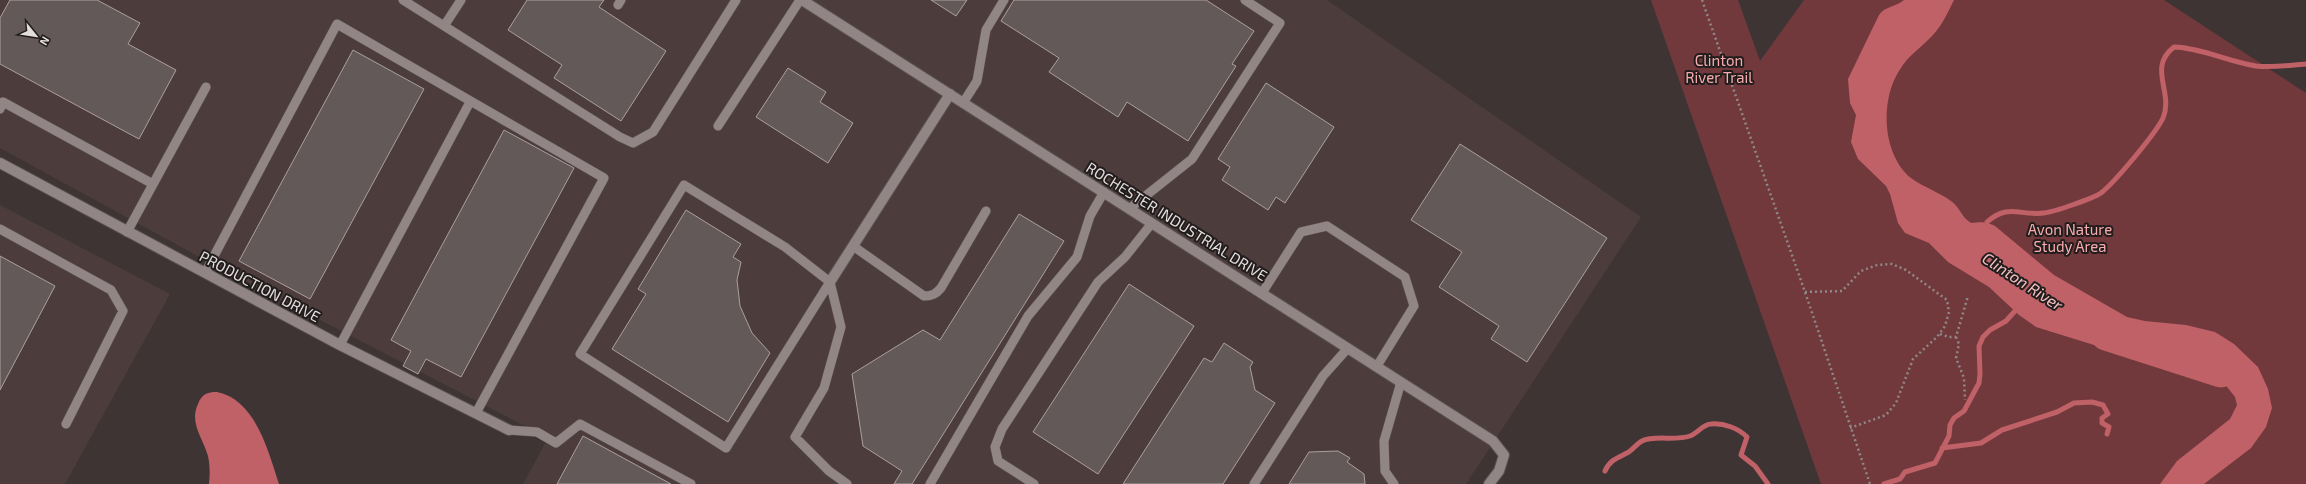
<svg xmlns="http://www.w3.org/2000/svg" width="2306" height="484" font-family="'Exo 2',sans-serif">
<rect width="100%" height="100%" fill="#3f3434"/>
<!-- built -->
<path fill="#4d3c3c" d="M 0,0 L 1327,0 L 1641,217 L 1466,484 L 523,484 L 548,438 L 214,265 L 0,148 Z
M 0,205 L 170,294 L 65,484 L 0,484 Z"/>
<!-- green -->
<path fill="#72393d" d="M 1651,0 L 1738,0 L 1760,61 L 1804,0 L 2164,0 L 2306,93 L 2306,484 L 1821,484 Z"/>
<!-- water -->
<path fill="#bf6167" d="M 1904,0 L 1954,0 C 1948,12 1942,26 1932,36 C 1919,50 1909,54 1899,71 C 1880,101 1882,154 1911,178 C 1923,187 1939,192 1951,201 C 1960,207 1961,217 1971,223 C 1981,222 1985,221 1995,226 L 2054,275 L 2127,317 L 2145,321 L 2186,325 L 2215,332 L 2234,344 L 2258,367 L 2268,389 L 2272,408 L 2266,427 L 2251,448 L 2204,484 L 2160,484 L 2177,461 L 2230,419 L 2237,405 L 2235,397 L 2220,378 L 2158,350 L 2125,349 L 2094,345 L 2036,327 L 2019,315 L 1989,287 L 1948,262 L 1929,243 L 1905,233 L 1898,223 L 1890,194 L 1886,186 L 1858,159 L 1851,142 L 1856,115 L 1850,103 L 1848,79 L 1879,15 C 1885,6 1896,7 1904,0 Z
M 217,392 C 256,400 268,451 279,484 L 209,484 C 210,474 210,466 208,456 C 203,438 189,423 198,404 C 202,394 207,392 217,392 Z"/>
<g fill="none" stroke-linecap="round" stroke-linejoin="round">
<!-- stream -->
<path stroke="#bf6167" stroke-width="5" d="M 1987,222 C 2008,203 2020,216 2044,213 C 2054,212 2094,198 2101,193 C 2115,182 2156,133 2163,118 C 2174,92 2147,68 2174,47 C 2202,48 2229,62 2256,66 C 2273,68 2290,65 2306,64
M 1942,448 L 1981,443 L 2002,430 L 2057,412 L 2074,403 L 2092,402 L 2103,405 L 2108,414 L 2102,418 L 2102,423 L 2109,427 L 2107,434
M 1605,471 C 1610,460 1617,458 1627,453 C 1633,450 1636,444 1642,441 C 1653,435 1676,441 1690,436 C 1698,433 1703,424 1711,424 C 1724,423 1738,428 1747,437 L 1741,455 L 1755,466 L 1768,484
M 1884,484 L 1900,479 L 1905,472 L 1935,463 L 1949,436 L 1950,425 L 1954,418 L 1964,411 L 1979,383 L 1980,374 L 1979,346 L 1983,337 L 1990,330 L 2006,321 L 2015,311"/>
<!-- river -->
<path stroke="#bf6167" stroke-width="31" d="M 2106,335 L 2221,372"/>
</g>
<!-- building -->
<path fill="#645959" stroke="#ac9f9f" d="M 10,0 L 97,0 L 140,23 L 128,44 L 176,70 L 139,139 L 0,64 L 0,18 Z
M 527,0 L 604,0 L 599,7 L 666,51 L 621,121 L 554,78 L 562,65 L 508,30 Z
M 931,0 L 967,0 L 956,16 Z
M 1014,0 L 1206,0 L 1254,31 L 1232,64 L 1236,66 L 1188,141 L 1127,102 L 1118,117 L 1049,72 L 1059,58 L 1001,21 Z
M 353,50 L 424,89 L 310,299 L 239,261 Z
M 788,68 L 826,92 L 820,102 L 853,123 L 828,163 L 756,117 Z
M 1266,83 L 1334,127 L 1285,203 L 1276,197 L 1268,210 L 1222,180 L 1230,167 L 1218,159 Z
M 504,130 L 574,168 L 461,377 L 426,359 L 418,374 L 403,366 L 411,351 L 391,340 Z
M 1460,144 L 1607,238 L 1527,362 L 1491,339 L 1499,326 L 1439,287 L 1462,252 L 1411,220 Z
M 686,210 L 741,244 L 733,257 L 741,262 L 737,280 L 740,306 L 752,333 L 770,353 L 728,422 L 612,349 L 646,294 L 638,289 Z
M 1019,214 L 1064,241 L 912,484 L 894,484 L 902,471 L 863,446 L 852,374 L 923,330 L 940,340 Z
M 0,256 L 55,286 L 0,390 Z
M 1129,284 L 1194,326 L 1098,474 L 1033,432 Z
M 1224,343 L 1253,362 L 1250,367 L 1255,390 L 1275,403 L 1223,484 L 1123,484 L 1204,358 L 1212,362 Z
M 583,436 L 671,484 L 557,484 Z
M 1338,451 L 1350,458 L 1347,462 L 1364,474 L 1365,484 L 1289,484 L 1309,452 Z"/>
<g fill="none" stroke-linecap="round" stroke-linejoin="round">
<defs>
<path id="lane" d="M 403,0 L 620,137 L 633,143 L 653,132 L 736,0
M 618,5 L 621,0
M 444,26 L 461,0
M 963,103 L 977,81 L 986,30 L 1004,0
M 0,109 L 3,102 L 153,184
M 718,126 L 800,0
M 1129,209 L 1192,159 L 1280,23 L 1245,0
M 0,229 L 111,290 L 123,311 L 66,424
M 127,232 L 206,87
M 853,246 L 924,296 C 932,296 936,294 941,288 L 986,211
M 205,273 L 337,24 L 604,178 L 476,413
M 830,282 L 726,448 L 580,354 L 684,185 L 785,247 L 830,282 L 841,327 L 824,388 L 795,437 L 829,471 L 847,484
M 1262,293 L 1301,232 L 1327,226 L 1405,277 L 1414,306 L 1377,366
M 340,345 L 470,102
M 509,430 L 537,432 L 556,443 L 580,424 L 691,484
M 930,484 L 1028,316 L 1077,257 L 1090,216 L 1104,192
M 1034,484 L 998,461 L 995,447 L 1002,429 L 1098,282 L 1125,257 L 1152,223
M 1254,484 L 1323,376 L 1348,348
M 1394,484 L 1385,471 L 1384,441 L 1401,382"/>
<path id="street" d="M 802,0 L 1493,441 L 1504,455 L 1499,471 L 1489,484
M 0,163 L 340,345 L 509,430
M 830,282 L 950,94"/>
</defs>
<!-- lane casing -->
<use href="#lane" stroke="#5a5252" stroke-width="10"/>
<!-- street casing -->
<use href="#street" stroke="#5a5252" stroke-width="12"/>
<!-- path -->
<path stroke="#908787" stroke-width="2.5" stroke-dasharray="2 3" stroke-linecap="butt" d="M 1702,0 L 1805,292 L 1870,484
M 1805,292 L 1842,291 L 1861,271 L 1877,265 L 1892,264 L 1906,270 L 1947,300 L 1949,312 L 1945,326 L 1937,337 L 1913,359 L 1896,403 L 1886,415 L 1850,428
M 1940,334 L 1949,337 L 1956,337 L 1968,296
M 1956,337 L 1959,344 L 1956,358 L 1964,378 L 1965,400"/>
<!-- lane -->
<use href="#lane" stroke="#918585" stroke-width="9"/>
<!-- street -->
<use href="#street" stroke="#918585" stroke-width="10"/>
</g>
<g text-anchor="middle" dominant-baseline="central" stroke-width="4" stroke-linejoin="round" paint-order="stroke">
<!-- park labels -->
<g font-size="15" fill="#f9acae" stroke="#221d1d">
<text x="1719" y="60">Clinton<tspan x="1719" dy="17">River Trail</tspan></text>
<text x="2070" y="229">Avon Nature<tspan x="2070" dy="17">Study Area</tspan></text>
</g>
<!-- street labels -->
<g font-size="15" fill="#e4dddd" stroke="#221d1d">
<text transform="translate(1177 221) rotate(32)">ROCHESTER INDUSTRIAL DRIVE</text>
<text transform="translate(260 286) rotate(28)">PRODUCTION DRIVE</text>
</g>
<!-- water labels -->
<g font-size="16" font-style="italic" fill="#f4c0c1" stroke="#221d1d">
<text transform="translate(2023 281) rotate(33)">Clinton River</text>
</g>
</g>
<!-- north arrow -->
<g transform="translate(36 36) rotate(120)" stroke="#221d1d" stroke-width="3" paint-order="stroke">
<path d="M0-3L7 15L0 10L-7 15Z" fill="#e4dddd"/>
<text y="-6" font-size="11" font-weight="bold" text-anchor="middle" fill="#e4dddd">N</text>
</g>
</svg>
